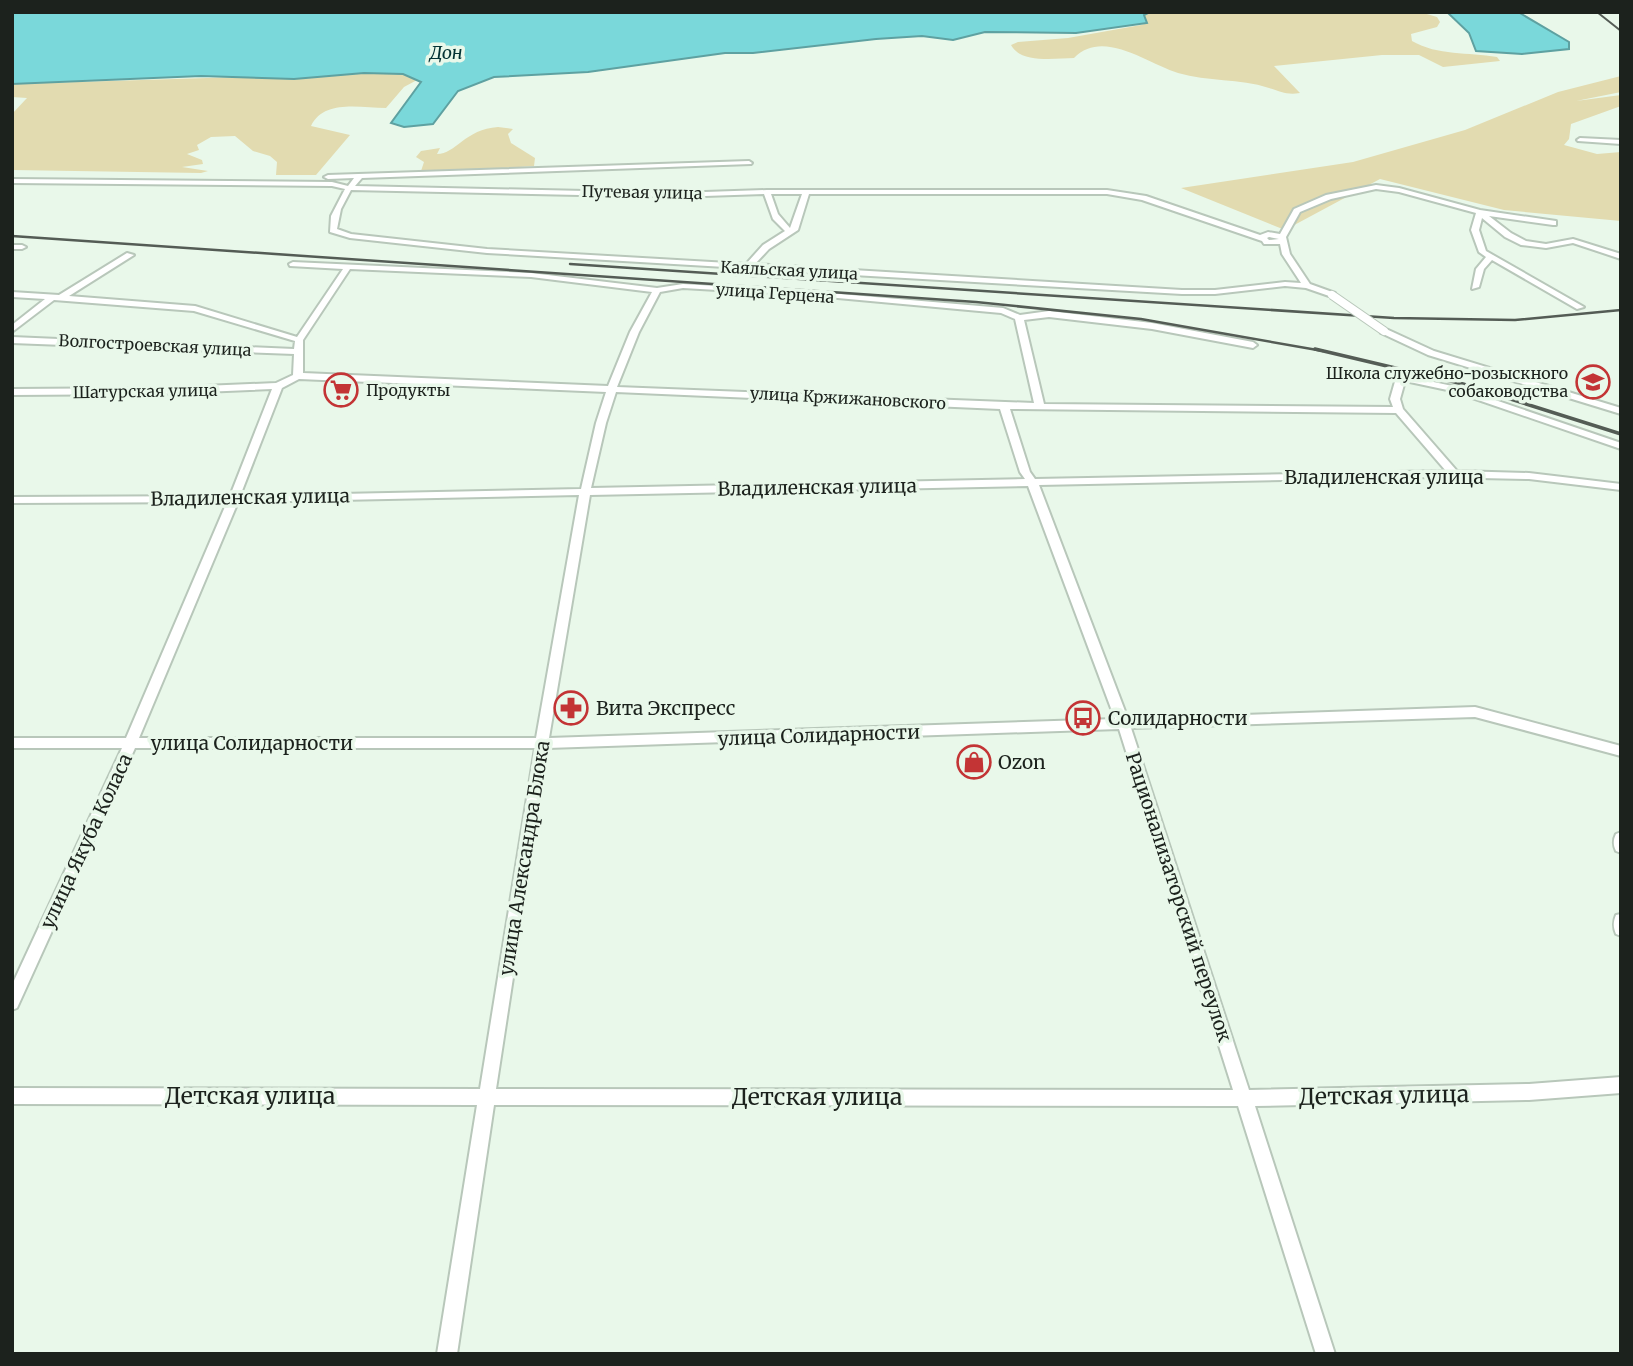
<svg xmlns="http://www.w3.org/2000/svg" width="1633" height="1366" font-family="Merriweather,serif">
<rect width="100%" height="100%" fill="#e9f8ea"/>
<!-- green -->
<path fill="#e2dbb0" d="M 1157,12 L 1420,12 L 1437,17 L 1440,22 L 1437,27 L 1411,34 L 1412,41 C 1438,56 1468,52 1497,57 L 1500,61 L 1443,67 L 1419,55 L 1382,55 L 1274,66 L 1300,93 C 1287,95 1281,92 1269,88 C 1239,78 1208,82 1178,73 C 1148,64 1103,28 1074,58 C 1056,58 1021,64 1011,45 L 1018,42 L 1068,38 L 1141,25 L 1147,23 L 1144,15 Z
M 364,73 L 403,74 L 417,80 L 404,87 L 386,108 C 360,108 324,99 311,126 L 350,135 L 316,175 L 276,175 L 277,162 L 270,156 L 253,151 L 235,136 L 211,137 L 197,145 L 199,150 L 187,154 L 202,160 L 203,164 L 182,167 L 208,171 L 201,173 L 12,170 L 12,114 L 27,98 L 12,97 L 12,84 Z
M 1621,76 L 1621,92 L 1576,101 L 1621,95 L 1621,106 L 1571,124 L 1569,139 L 1564,145 L 1597,154 L 1621,152 L 1621,221 L 1504,210 L 1380,179 L 1285,230 L 1181,188 L 1353,162 L 1465,130 L 1558,92 Z
M 498,127 L 513,129 L 508,134 L 511,143 L 535,158 L 534,166 L 420,174 L 424,162 L 416,157 L 421,151 L 440,148 L 437,154 C 456,154 465,129 498,127 Z"/>
<!-- water -->
<path fill="#7ad8da" stroke="#5ea1a1" stroke-width="2" d="M 12,12 L 1150,12 L 1144,15 L 1147,23 L 1076,33 L 985,32 L 953,40 L 922,36 L 876,39 L 753,53 L 725,53 L 588,72 L 494,77 L 458,91 L 433,124 L 404,127 L 391,123 L 421,82 L 403,74 L 364,73 L 294,79 L 201,76 L 12,84 Z
M 1447,12 L 1518,12 L 1569,42 L 1569,49 L 1522,54 L 1476,51 L 1469,33 Z"/>
<g fill="none" stroke-linecap="round" stroke-linejoin="round">
<defs>
<path id="street" d="M 1580,138 L 1621,140 L 1621,144 L 1578,141 L 1577,140 Z
M 749,161 L 752,163 L 751,164 L 362,178 L 355,186 L 675,193 L 767,190 L 1107,190 L 1146,196 L 1260,235 L 1268,232 L 1280,234 L 1294,209 L 1326,195 L 1376,185 L 1399,188 L 1480,210 L 1556,221 L 1556,225 L 1553,225 L 1489,216 L 1511,233 L 1526,241 L 1546,244 L 1573,239 L 1621,254 L 1621,259 L 1573,243 L 1546,248 L 1521,245 L 1505,237 L 1482,218 L 1479,230 L 1486,251 L 1584,307 L 1577,309 L 1492,260 L 1484,269 L 1479,287 L 1472,289 L 1476,269 L 1486,257 L 1479,252 L 1471,230 L 1476,213 L 1399,192 L 1376,189 L 1331,199 L 1300,212 L 1286,237 L 1290,254 L 1310,284 L 1335,293 L 1335,297 L 1332,297 L 1306,288 L 1285,286 L 1215,294 L 1182,294 L 750,269 L 746,271 L 742,268 L 487,253 L 350,238 L 330,232 L 331,216 L 345,189 L 332,186 L 12,183 L 12,179 L 332,182 L 348,186 L 354,178 L 328,179 L 324,177 L 328,175 ZM 351,190 L 675,197 L 764,194 L 773,219 L 785,231 L 763,245 L 746,264 L 487,249 L 351,234 L 337,229 L 341,209 ZM 771,194 L 802,194 L 790,228 L 778,214 ZM 809,194 L 1107,194 L 1142,200 L 1262,241 L 1264,244 L 1280,244 L 1282,254 L 1301,283 L 1285,282 L 1215,290 L 1182,290 L 755,264 L 769,249 L 798,230 ZM 1269,237 L 1279,239 L 1269,240 L 1267,238 Z
M 12,245 L 22,245 L 26,247 L 22,249 L 12,249 Z
M 127,253 L 134,255 L 69,296 L 195,306 L 297,337 L 343,269 L 290,266 L 289,264 L 293,262 L 531,273 L 657,288 L 683,284 L 805,291 L 1003,308 L 1020,315 L 1049,311 L 1152,323 L 1253,342 L 1257,345 L 1253,348 L 1152,329 L 1049,317 L 1024,320 L 1044,404 L 1393,407 L 1390,399 L 1396,378 L 1401,375 L 1457,387 L 1621,443 L 1621,449 L 1452,391 L 1405,381 L 1400,399 L 1403,409 L 1457,471 L 1529,473 L 1621,484 L 1621,490 L 1529,479 L 1432,477 L 1039,485 L 1128,719 L 1475,707 L 1621,746 L 1621,756 L 1475,717 L 1131,728 L 1249,1090 L 1529,1084 L 1621,1077 L 1621,1093 L 1529,1100 L 1255,1106 L 1335,1354 L 1316,1354 L 1238,1106 L 494,1105 L 457,1354 L 437,1354 L 477,1105 L 12,1104 L 12,1088 L 480,1089 L 535,748 L 135,748 L 17,1008 L 12,1010 L 12,985 L 122,748 L 12,748 L 12,738 L 126,738 L 227,502 L 12,503 L 12,497 L 230,496 L 272,389 L 156,394 L 12,395 L 12,389 L 156,388 L 276,383 L 293,375 L 294,354 L 12,343 L 12,337 L 294,349 L 295,341 L 194,311 L 54,300 L 12,332 L 12,325 L 45,299 L 12,297 L 12,292 L 59,295 ZM 350,269 L 531,277 L 652,292 L 630,332 L 608,386 L 303,373 L 303,340 ZM 683,288 L 805,295 L 1001,313 L 1015,319 L 1034,403 L 617,387 L 639,332 L 660,292 ZM 299,379 L 606,392 L 596,423 L 581,489 L 240,496 L 282,388 ZM 616,392 L 1000,409 L 1020,472 L 1025,479 L 591,488 L 606,423 ZM 1010,409 L 1396,413 L 1446,471 L 1035,479 L 1030,472 ZM 1028,486 L 1115,719 L 549,738 L 590,495 ZM 579,495 L 536,738 L 139,738 L 238,502 ZM 1119,729 L 1233,1090 L 496,1089 L 548,748 Z
M 1384,328 L 1434,351 L 1621,408 L 1621,414 L 1428,355 L 1381,333 L 1380,331 Z
M 1621,832 L 1621,853 L 1616,851 C 1613,845 1613,840 1616,834 Z
M 1621,914 L 1621,936 L 1616,934 C 1613,927 1613,922 1616,915 Z"/>
</defs>
<!-- street casing -->
<use href="#street" stroke="#b8c7ba" stroke-width="4"/>
<!-- street -->
<use href="#street" fill="#fff" fill-rule="evenodd"/>
<!-- rail-far2 -->
<path stroke="#545c55" stroke-width="2" d="M 1597,12 L 1621,31"/>
<!-- rail-far1 -->
<path stroke="#545c55" stroke-width="2.5" d="M 12,236 L 976,302 L 1141,319 L 1323,351
M 570,264 L 1394,318 L 1515,320 L 1621,310"/>
<!-- rail -->
<path stroke="#545c55" stroke-width="3.5" d="M 1315,349 L 1463,384 L 1621,434"/>
<defs>
<path id="street-bridge" d="M 1332,295 L 1384,331"/>
</defs>
<!-- street-bridge casing -->
<use href="#street-bridge" stroke="#b8c7ba" stroke-width="10" stroke-linecap="butt"/>
<!-- street-bridge -->
<use href="#street-bridge" stroke="#fff" stroke-width="8"/>
</g>
<!-- icons -->
<defs>
<symbol id="school-ring" viewBox="-11 -11 22 22"><circle r="9.5" fill="#e9f8ea" stroke="#c33435" stroke-width="1.5"/><path d="M0-5L7-2L0 1L-7-2ZM-4 1L0 2.5L4 1V4Q0 6-4 4Z" fill="#c33435"/></symbol>
<symbol id="supermarket-ring" viewBox="-11 -11 22 22"><circle r="9.5" fill="#e9f8ea" stroke="#c33435" stroke-width="1.5"/><path d="M-6-5.5h2.5l.6 2H6L4.5 2H-2.5L-4.4-4H-6ZM-1.5 3.2a1.3 1.3 0 1 0 .1 0ZM3 3.2a1.3 1.3 0 1 0 .1 0Z" fill="#c33435"/></symbol>
<symbol id="pharmacy-ring" viewBox="-11 -11 22 22"><circle r="9.5" fill="#e9f8ea" stroke="#c33435" stroke-width="1.5"/><path d="M-2-6h4v4h4v4h-4v4h-4v-4h-4v-4h4Z" fill="#c33435"/></symbol>
<symbol id="bus-ring" viewBox="-11 -11 22 22"><circle r="9.5" fill="#e9f8ea" stroke="#c33435" stroke-width="1.5"/><path d="M-5-6H5V4H4V6H2V4H-2V6H-4V4H-5ZM-3.5-4V0h7V-4ZM-3.5 1.2v1.5H-2V1.2ZM2 1.2v1.5H3.5V1.2Z" fill="#c33435"/></symbol>
<symbol id="shop-ring" viewBox="-11 -11 22 22"><circle r="9.5" fill="#e9f8ea" stroke="#c33435" stroke-width="1.5"/><path d="M-5-2.5h2.3a2.7 3.5 0 0 1 5.4 0H5L5.5 6h-11ZM-1.5-2.5h3a1.5 2.3 0 0 0-3 0Z" fill="#c33435"/></symbol>
</defs>
<g fill-rule="evenodd">
<use href="#school-ring" x="1574" y="363" width="38" height="38"/>
<use href="#supermarket-ring" x="322" y="371" width="38" height="38"/>
<use href="#pharmacy-ring" x="552" y="689" width="38" height="38"/>
<use href="#bus-ring" x="1064" y="699" width="38" height="38"/>
<use href="#shop-ring" x="955" y="743" width="38" height="38"/>
</g>
<g text-anchor="middle" dominant-baseline="central" stroke-width="7" stroke-linejoin="round" paint-order="stroke">
<!-- far-street labels -->
<g font-size="16" fill="#1c221d" stroke="#e9f8ea">
<text transform="translate(642 192) rotate(1)">Путевая улица</text>
<text transform="translate(789 270) rotate(3)">Каяльская улица</text>
<text transform="translate(775 293) rotate(4)">улица Герцена</text>
<text transform="translate(155 345) rotate(3)">Волгостроевская улица</text>
<text transform="translate(145 391) rotate(-1)">Шатурская улица</text>
<text transform="translate(848 398) rotate(3)">улица Кржижановского</text>
</g>
<!-- far-poi labels -->
<g font-size="16" fill="#1c221d" stroke="#e9f8ea" text-anchor="end">
<text x="1568" y="373">Школа служебно-розыскного<tspan x="1568" dy="18">собаководства</tspan></text>
<text x="366" y="390" text-anchor="start">Продукты</text>
</g>
<!-- far-water labels -->
<g font-size="18" font-style="italic" fill="#033335" stroke="#e9f8ea">
<text x="446" y="52">Дон</text>
</g>
<!-- street labels -->
<g font-size="19" fill="#1c221d" stroke="#e9f8ea">
<text x="1384" y="477">Владиленская улица</text>
<text transform="translate(817 487) rotate(-1)">Владиленская улица</text>
<text transform="translate(250 497) rotate(-1)">Владиленская улица</text>
<text transform="translate(819 735) rotate(-2)">улица Солидарности</text>
<text x="252" y="743">улица Солидарности</text>
<text transform="translate(86 841) rotate(-65)">улица Якуба Коласа</text>
<text transform="translate(524 858) rotate(-81)">улица Александра Блока</text>
<text transform="translate(1179 897) rotate(72)">Рационализаторский переулок</text>
</g>
<!-- poi labels -->
<g font-size="19" fill="#1c221d" stroke="#e9f8ea" text-anchor="start">
<text x="596" y="708">Вита Экспресс</text>
<text x="1108" y="718">Солидарности</text>
<text x="998" y="762">Ozon</text>
</g>
<!-- near-street labels -->
<g font-size="23" fill="#1c221d" stroke="#e9f8ea">
<text x="250" y="1095">Детская улица</text>
<text transform="translate(1384 1095) rotate(-1)">Детская улица</text>
<text x="817" y="1096">Детская улица</text>
</g>
</g>
<!-- border -->
<rect width="1633" height="1366" fill="none" stroke="#1c221d" stroke-width="28"/>
</svg>
